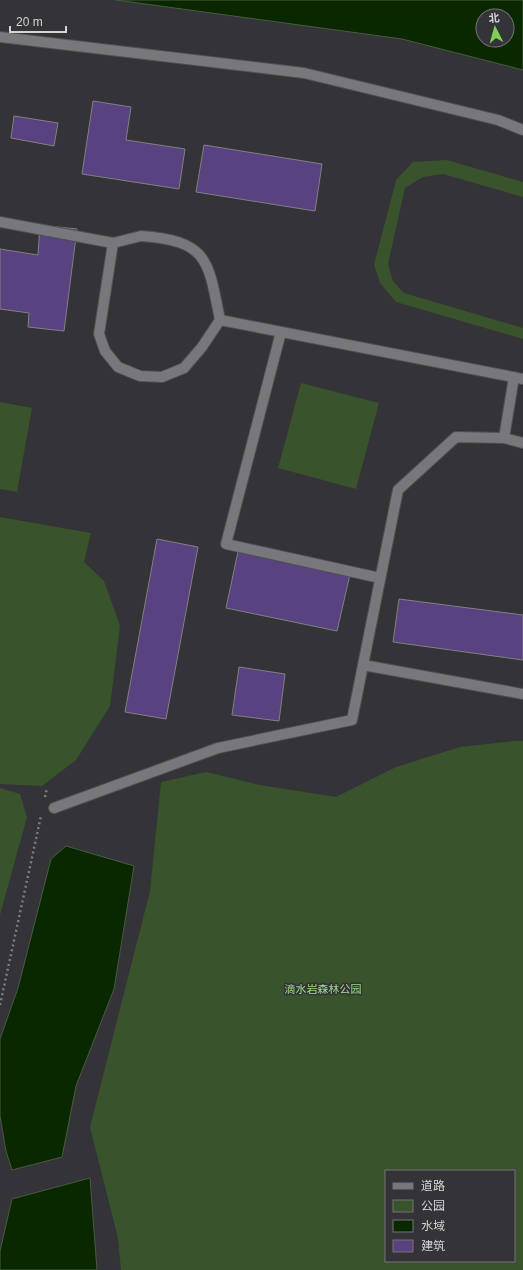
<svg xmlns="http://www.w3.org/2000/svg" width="523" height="1270" font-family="Helvetica,'Noto Sans SC',sans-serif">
<rect width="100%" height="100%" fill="#343337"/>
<!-- green -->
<path fill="#39532d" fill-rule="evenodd" d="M 447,160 L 523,182 L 523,197 L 443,174 L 423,177 L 405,188 L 388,264 L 393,281 L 404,293 L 523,328 L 523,339 L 396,302 L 380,283 L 374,265 L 396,180 L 413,162 Z
M 301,383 L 379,403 L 356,489 L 278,468 Z
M 0,402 L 32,408 L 17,492 L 0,489 Z
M 0,517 L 91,533 L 84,562 L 104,581 L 120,626 L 110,706 L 76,760 L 42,786 L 0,784 Z
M 514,741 L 523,741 L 523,1270 L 121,1270 L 118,1238 L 90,1127 L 150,891 L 161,782 L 206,772 L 260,785 L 336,797 L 396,767 L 460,747 ZM 386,1171 L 514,1171 L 514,1261 L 386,1261 Z
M 0,788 L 20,794 L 27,817 L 0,915 Z"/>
<!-- water -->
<path fill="#0a2800" stroke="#475b40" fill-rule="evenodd" d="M 116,0 L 523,0 L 523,70 L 402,39 ZM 483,16 L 507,16 L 507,40 L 483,40 Z
M 66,846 L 134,866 L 114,989 L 76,1086 L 62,1157 L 12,1170 L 6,1151 L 0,1116 L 0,1039 L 18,988 L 51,859 Z
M 90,1178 L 97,1270 L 0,1270 L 0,1251 L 12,1199 Z"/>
<!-- building -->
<path fill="#58427f" stroke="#818084" d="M 93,101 L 131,107 L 126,140 L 185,149 L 179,189 L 82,174 Z
M 14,116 L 58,123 L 54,146 L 11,138 Z
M 204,145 L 322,164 L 315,211 L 196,192 Z
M 40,225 L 77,229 L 64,331 L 28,327 L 29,313 L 0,309 L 0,249 L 38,255 Z
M 157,539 L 198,547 L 166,719 L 125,712 Z
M 239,547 L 351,570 L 337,631 L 226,608 Z
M 399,599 L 523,615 L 523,660 L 393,642 Z
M 239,667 L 285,674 L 279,721 L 232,715 Z"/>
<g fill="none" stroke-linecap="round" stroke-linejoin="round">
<defs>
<path id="minor" d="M 0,37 L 304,73 L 498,120 L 523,130
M 0,222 L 113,243
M 141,236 C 208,241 208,259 220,320 L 202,347 L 184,368 L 162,377 L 140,376 L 118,367 L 105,351 L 99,334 L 113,243 Z
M 220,320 L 523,379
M 281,332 L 226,544 L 380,578
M 504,438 L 523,443
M 363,665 L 523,694
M 54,808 L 218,748 L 352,720 L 398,490 L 456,437 L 504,438 L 514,377"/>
</defs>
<!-- minor casing -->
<use href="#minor" stroke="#504f52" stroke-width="12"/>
<!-- path -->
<path stroke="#7d7c80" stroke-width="2.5" stroke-dasharray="2 3" stroke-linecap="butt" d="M 45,797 L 47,788
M 0,1005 L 41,816"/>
<!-- minor -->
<use href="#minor" stroke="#78777b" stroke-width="10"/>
</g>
<g text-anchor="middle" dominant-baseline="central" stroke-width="3" stroke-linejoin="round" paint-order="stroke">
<!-- park labels -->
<g font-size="11" fill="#9eda85" stroke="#343337">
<text x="323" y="989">滴水岩森林公园</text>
</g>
</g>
<!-- legend -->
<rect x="385" y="1170" width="130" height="92" fill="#343337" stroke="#747377"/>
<rect x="393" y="1183" width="20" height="6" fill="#78777b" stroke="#747377"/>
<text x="421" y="1190" font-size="12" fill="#d4d3d6">道路</text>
<rect x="393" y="1200" width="20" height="12" fill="#39532d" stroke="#747377"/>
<text x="421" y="1210" font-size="12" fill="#d4d3d6">公园</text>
<rect x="393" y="1220" width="20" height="12" fill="#0a2800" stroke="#747377"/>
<text x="421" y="1230" font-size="12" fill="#d4d3d6">水域</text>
<rect x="393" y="1240" width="20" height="12" fill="#58427f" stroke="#747377"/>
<text x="421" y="1250" font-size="12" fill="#d4d3d6">建筑</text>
<!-- north arrow -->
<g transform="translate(495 28) rotate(354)"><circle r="19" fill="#343337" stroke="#747377"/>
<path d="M0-3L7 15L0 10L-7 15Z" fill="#7cd155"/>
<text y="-6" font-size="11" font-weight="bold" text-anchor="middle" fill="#d4d3d6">北</text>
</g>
<!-- scale -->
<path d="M10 26v6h56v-6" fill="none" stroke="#d4d3d6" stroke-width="2"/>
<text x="16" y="26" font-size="12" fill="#d4d3d6" stroke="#343337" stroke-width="3" paint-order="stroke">20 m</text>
</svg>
